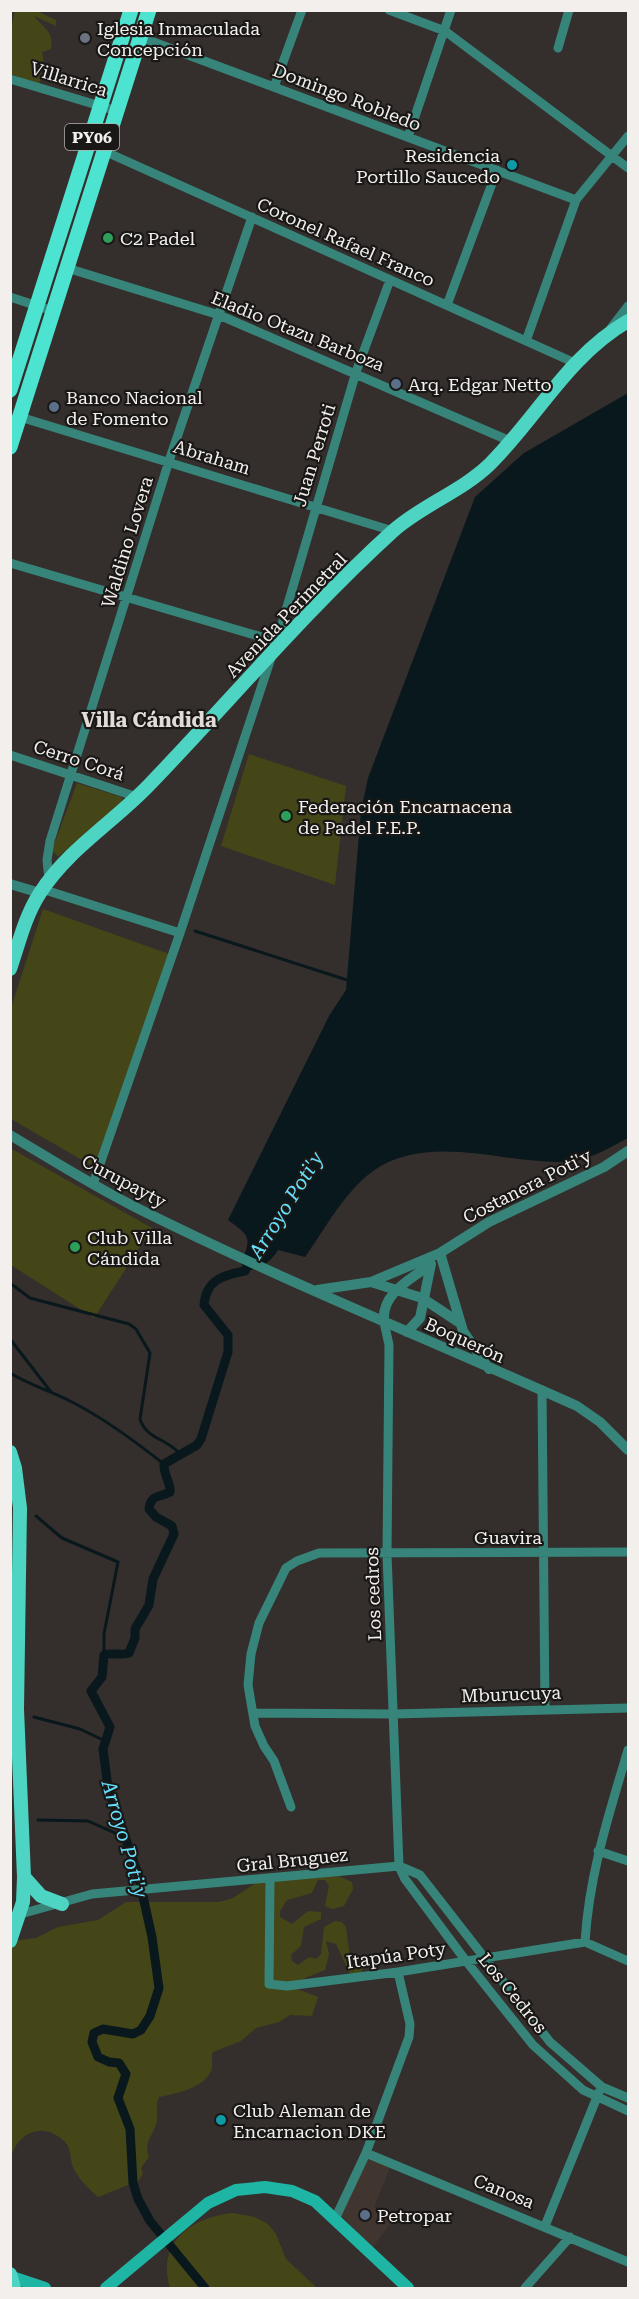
<svg xmlns="http://www.w3.org/2000/svg" width="639" height="2299" font-family="'Roboto Serif',serif">
<rect width="100%" height="100%" fill="#342f2c"/>
<!-- built -->
<path fill="#41362f" d="M 365,2154 L 391,2165 L 374,2207 L 395,2217 L 372,2248 L 340,2215 Z"/>
<!-- green -->
<path fill="#444618" d="M 15,11 L 37,11 L 56,20 L 56,26 L 34,16 C 44,29 54,31 51,49 L 42,52 L 44,64 L 39,85 L 11,74 L 11,29 Z
M 249,754 L 346,786 L 335,885 L 221,846 Z
M 77,783 L 121,797 L 124,801 L 58,857 L 52,850 Z
M 43,909 L 172,955 L 96,1168 L 11,1119 L 11,1008 Z
M 10,1148 L 152,1228 L 94,1318 L 11,1265 Z
M 334,1874 L 352,1882 L 353,1889 L 344,1906 L 332,1909 L 325,1906 L 329,1886 L 325,1880 L 318,1880 L 312,1893 L 287,1900 L 280,1911 L 280,1917 L 292,1924 L 308,1911 L 321,1912 L 321,1919 L 304,1927 L 301,1946 L 291,1955 L 292,1961 L 298,1965 L 309,1957 L 316,1959 L 321,1954 L 324,1927 L 335,1921 L 342,1922 L 346,1927 L 350,1958 L 364,1966 L 361,1973 L 352,1975 L 349,1972 L 336,1944 L 326,1941 L 329,1954 L 325,1970 L 305,1978 L 292,1987 L 318,1997 L 312,2016 L 290,2015 L 279,2022 L 256,2028 L 241,2041 L 213,2052 C 210,2059 214,2065 211,2071 C 204,2088 175,2094 159,2097 C 155,2106 158,2112 157,2121 C 154,2136 143,2140 149,2157 L 141,2168 L 143,2174 L 138,2181 L 98,2197 C 89,2189 75,2176 72,2164 C 70,2157 71,2148 65,2142 C 45,2122 20,2130 11,2156 L 11,1941 L 36,1938 L 58,1927 L 98,1920 L 126,1902 L 219,1902 L 233,1898 L 257,1882 Z
M 233,2213 L 255,2217 L 268,2224 L 276,2234 L 286,2259 L 317,2288 L 170,2288 C 156,2243 191,2217 233,2213 Z"/>
<!-- water -->
<path fill="#08181c" d="M 628,393 L 628,1138 C 609,1148 588,1161 565,1162 C 503,1164 429,1132 373,1171 C 345,1191 325,1229 305,1257 L 278,1250 C 270,1263 260,1269 245,1271 L 241,1263 C 252,1237 250,1236 228,1220 L 329,1016 L 346,990 L 361,811 L 368,778 L 475,497 L 524,453 Z"/>
<g fill="none" stroke-linecap="round" stroke-linejoin="round">
<!-- stream -->
<path stroke="#08181c" stroke-width="3" d="M 195,931 L 347,980
M 10,1283 L 30,1298 L 129,1324 L 136,1329 L 150,1353 L 140,1419 C 146,1439 168,1439 180,1454
M 10,1339 L 51,1392
M 10,1373 C 28,1384 47,1390 66,1399 C 101,1416 133,1440 164,1464
M 36,1516 L 62,1538 L 118,1562 L 104,1634 L 104,1655
M 34,1717 L 80,1729 L 105,1741
M 38,1820 L 88,1821 L 124,1837"/>
<!-- canal -->
<path stroke="#08181c" stroke-width="9" d="M 205,2288 L 150,2221 L 138,2199 L 133,2183 L 130,2129 L 118,2098 L 126,2074 L 119,2063 L 109,2062 L 98,2057 L 92,2042 L 94,2033 L 103,2029 L 133,2034 L 141,2030 L 150,2016 L 159,1988 L 152,1937 L 138,1874 L 108,1788 L 103,1749 L 110,1727 L 91,1691 L 102,1677 L 104,1655 C 113,1652 121,1656 129,1653 L 135,1638 L 135,1629 L 149,1605 L 153,1579 L 174,1534 L 172,1526 L 156,1517 L 149,1509 C 151,1494 159,1498 170,1492 C 171,1483 163,1474 164,1464 L 197,1445 L 201,1439 L 228,1352 L 228,1335 L 204,1305 C 206,1280 223,1275 245,1271 L 250,1262"/>
<!-- minor -->
<path stroke="#37857a" stroke-width="9" d="M 389,10 L 445,31 L 628,168
M 140,37 L 576,200
M 558,48 L 569,10
M 10,79 L 117,111
M 274,87 L 302,10
M 408,137 L 451,10
M 104,151 L 575,363
M 67,268 L 219,315 L 510,441
M 10,297 L 53,311
M 447,305 L 497,170
M 611,328 L 628,306
M 526,341 L 576,200 L 628,136
M 20,417 L 393,531
M 10,563 L 282,643
M 277,641 L 356,372 L 390,280
M 10,755 L 137,797
M 49,880 L 47,860 L 50,841 L 169,461 L 252,217
M 42,889 L 180,933 L 271,658
M 93,1184 L 180,933
M 384,1322 L 389,1345 L 387,1554 L 399,1866 L 405,1879 L 466,1961 L 533,2045 L 583,2090 L 628,2111
M 542,1390 L 545,1709
M 253,1713 L 394,1714 L 628,1708
M 291,1807 L 274,1761 L 264,1746 L 255,1726 L 248,1685 L 251,1654 L 259,1623 L 286,1568 L 297,1561 L 319,1553 L 628,1552
M 598,1851 L 628,1861
M 270,1879 L 269,1984 L 287,1986 L 398,1972 L 585,1942 L 628,1961
M 10,1917 L 92,1894 L 399,1866 L 420,1875 L 550,2042 L 602,2087 L 628,2098
M 585,1942 C 589,1875 609,1814 628,1750
M 366,2153 L 628,2262
M 335,2219 L 366,2153 L 409,2037 L 410,2024 L 398,1972
M 545,2226 L 599,2092
M 525,2288 L 570,2237"/>
<!-- tertiary -->
<path stroke="#37857a" stroke-width="10" d="M 10,884 L 40,893
M 10,1135 C 52,1160 93,1186 137,1208 C 281,1280 430,1340 577,1406 L 600,1422 L 628,1450
M 440,1253 L 463,1331 L 489,1369
M 371,1282 L 422,1298 L 460,1323
M 317,1290 L 371,1282 L 440,1253 L 489,1222 L 604,1167 L 628,1151
M 384,1322 C 381,1293 410,1280 431,1264
M 407,1332 L 420,1318 L 431,1264"/>
<!-- secondary -->
<path stroke="#1fb5a4" stroke-width="12" d="M 12,2277 L 45,2288
M 106,2288 L 208,2203 L 236,2190 L 265,2187 L 292,2191 L 315,2201 L 408,2288"/>
<!-- primary -->
<path stroke="#4ed4c2" stroke-width="14" d="M 10,969 C 19,943 25,916 40,893 C 68,849 114,822 150,784 C 231,700 306,610 393,531 C 422,505 461,492 490,464 C 538,416 568,356 628,321
M 10,1452 L 15,1468 L 20,1508 L 17,1709 L 24,1877 L 23,1902 L 10,1941
M 24,1877 L 41,1896 L 62,1904
M 10,2274 L 14,2288"/>
<!-- trunk -->
<path stroke="#4ce4d0" stroke-width="15" d="M 10,390 L 131,10
M 10,447 L 149,10"/>
</g>
<!-- markers -->
<circle fill="#6b7280" stroke="#1a1816" stroke-width="2" cx="85" cy="38" r="6"/>
<g fill="#0f9aa8" stroke="#1a1816" stroke-width="2">
<circle cx="512" cy="165" r="6"/>
<circle cx="221" cy="2120" r="6"/>
</g>
<g fill="#2e9e5b" stroke="#1a1816" stroke-width="2">
<circle cx="108" cy="238" r="6"/>
<circle cx="286" cy="816" r="6"/>
<circle cx="75" cy="1247" r="6"/>
</g>
<g fill="#5c6f8a" stroke="#1a1816" stroke-width="2">
<circle cx="396" cy="384" r="6"/>
<circle cx="54" cy="407" r="6"/>
<circle cx="365" cy="2215" r="6"/>
</g>
<g text-anchor="middle" dominant-baseline="central" stroke-width="4.5" stroke-linejoin="round" paint-order="stroke">
<!-- shield labels -->
<rect fill="#1a1816" stroke="#b2aeac" stroke-width="1.5" x="65" y="124" width="54" height="26" rx="4.5"/>
<g font-size="16" font-weight="bold" fill="#f3efed">
<text x="92" y="137">PY06</text>
</g>
<!-- poi labels -->
<g font-size="18" fill="#f3efed" stroke="#1a1816" text-anchor="start">
<text x="97" y="28">Iglesia Inmaculada<tspan x="97" dy="21">Concepción</tspan></text>
<text x="500" y="155" text-anchor="end">Residencia<tspan x="500" dy="21">Portillo Saucedo</tspan></text>
<text x="120" y="238">C2 Padel</text>
<text x="408" y="384">Arq. Edgar Netto</text>
<text x="66" y="397">Banco Nacional<tspan x="66" dy="21">de Fomento</tspan></text>
<text x="298" y="806">Federación Encarnacena<tspan x="298" dy="21">de Padel F.E.P.</tspan></text>
<text x="87" y="1237">Club Villa<tspan x="87" dy="21">Cándida</tspan></text>
<text x="233" y="2110">Club Aleman de<tspan x="233" dy="21">Encarnacion DKE</tspan></text>
<text x="377" y="2215">Petropar</text>
</g>
<!-- street labels -->
<g font-size="18" fill="#f3efed" stroke="#1a1816">
<text transform="translate(69 79) rotate(17)">Villarrica</text>
<text transform="translate(347 97) rotate(21)">Domingo Robledo</text>
<text transform="translate(346 242) rotate(24)">Coronel Rafael Franco</text>
<text transform="translate(298 331) rotate(22)">Eladio Otazu Barboza</text>
<text transform="translate(314 455) rotate(-73)">Juan Perroti</text>
<text transform="translate(212 457) rotate(17)">Abraham</text>
<text transform="translate(127 542) rotate(-73)">Waldino Lovera</text>
<text transform="translate(286 615) rotate(-46)">Avenida Perimetral</text>
<text transform="translate(79 760) rotate(18)">Cerro Corá</text>
<text transform="translate(124 1181) rotate(28)">Curupayty</text>
<text transform="translate(527 1186) rotate(-27)">Costanera Poti'y</text>
<text transform="translate(465 1340) rotate(24)">Boquerón</text>
<text x="508" y="1537">Guavira</text>
<text transform="translate(373 1594) rotate(-92)">Los cedros</text>
<text transform="translate(511 1694) rotate(-2)">Mburucuya</text>
<text transform="translate(292 1860) rotate(-6)">Gral Bruguez</text>
<text transform="translate(396 1955) rotate(-8)">Itapúa Poty</text>
<text transform="translate(513 1993) rotate(51)">Los Cedros</text>
<text transform="translate(504 2191) rotate(22)">Canosa</text>
</g>
<!-- neighbourhood labels -->
<g font-size="20" font-weight="bold" fill="#e2dbd7" stroke="#1a1816">
<text x="149" y="720">Villa Cándida</text>
</g>
<!-- water labels -->
<g font-size="20" font-style="italic" fill="#65e0fc" stroke="#1a1816">
<text transform="translate(286 1205) rotate(-58)">Arroyo Poti'y</text>
<text transform="translate(125 1839) rotate(74)">Arroyo Poti'y</text>
</g>
</g>
<!-- border -->
<rect width="639" height="2299" fill="none" stroke="#f3efed" stroke-width="24"/>
</svg>
